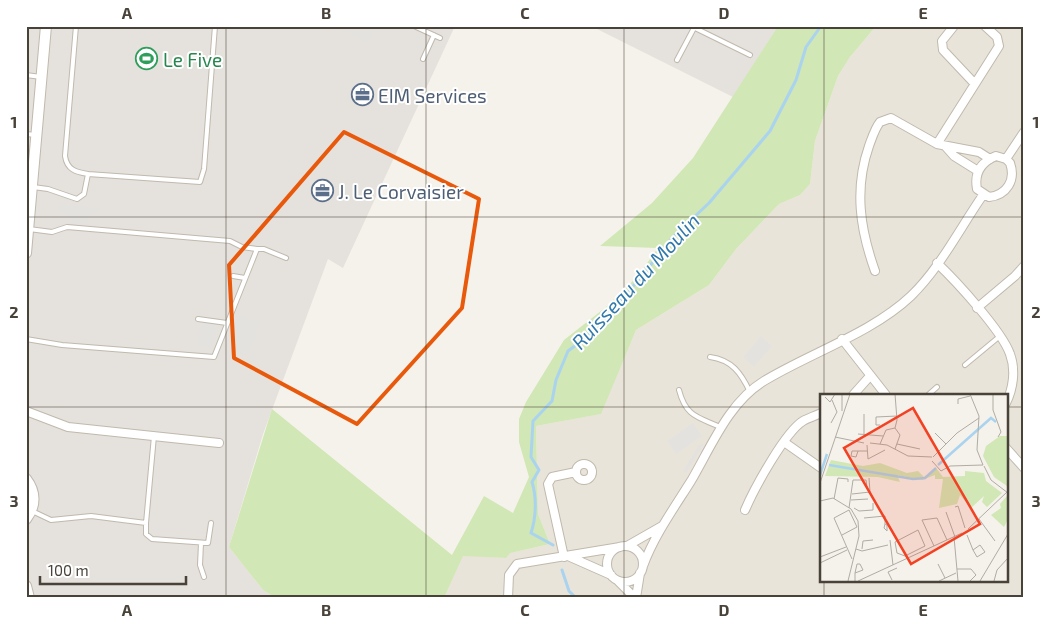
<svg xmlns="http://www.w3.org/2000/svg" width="1050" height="624" font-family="'Exo 2',sans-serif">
<rect width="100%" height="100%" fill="#f5f2eb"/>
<!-- residential -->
<path fill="#e9e4d9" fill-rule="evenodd" d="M 876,26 L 1024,26 L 1024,598 L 444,598 L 463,555 L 506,558 L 509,553 L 550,544 L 538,514 L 536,426 L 600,414 L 636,330 L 709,285 L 736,249 L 779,204 L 800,195 L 810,184 L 815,141 L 838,76 L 850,57 ZM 821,395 L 1006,395 L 1006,580 L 821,580 Z"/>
<!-- industrial -->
<path fill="#e5e1dc" d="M 26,26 L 455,26 L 343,268 L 328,259 L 263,434 L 229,547 L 263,590 L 276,598 L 26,598 Z
M 591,26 L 778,26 L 733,97 Z"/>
<!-- green -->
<path fill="#d1e7b5" d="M 778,26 L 876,26 L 850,57 L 838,76 L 815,141 L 810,184 L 800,195 L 779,204 L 736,249 L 709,285 L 636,330 L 601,414 L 536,426 L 538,514 L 550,544 L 510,553 L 506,558 L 463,556 L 444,598 L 276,598 L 263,590 L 229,547 L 272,409 L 452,555 L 484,496 L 513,513 L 529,477 L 519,442 L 519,419 L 526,402 L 564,340 L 606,307 L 637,277 L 658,248 L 600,246 L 652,203 L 693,158 Z"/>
<!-- parking -->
<path fill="#e4e2df" d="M 339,26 L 377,26 L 367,43 Z
M 61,203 L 98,209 L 97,216 L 90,216 L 89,223 L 67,221 L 67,214 L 60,214 Z
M 240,315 L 261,323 L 248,355 L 227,347 Z
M 200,322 L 219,324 L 212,347 L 198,346 Z
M 761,336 L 772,346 L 754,367 L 743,357 Z
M 693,423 L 702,436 L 676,454 L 667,441 Z
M 704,444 L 686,473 L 683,471 L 699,445 Z"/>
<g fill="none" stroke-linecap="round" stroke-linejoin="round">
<!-- stream -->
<path stroke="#aad3ef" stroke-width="3" d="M 553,545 L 531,533 C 536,518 537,498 532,482 L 539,470 L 531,457 L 533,421 L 552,401 L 556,380 L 568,351 L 583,340 L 637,282 L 673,237 L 709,203 L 770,131 L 796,80 L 806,47 L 821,26
M 562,570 L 569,591 L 576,598"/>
<defs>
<path id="service" d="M 76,26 L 65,156 C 67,170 76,172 88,174 L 200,182 L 204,169 L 215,26
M 414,26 L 440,38
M 691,26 L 750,55
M 744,26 L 746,26
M 423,59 L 434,35
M 677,60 L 694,28
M 26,75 L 41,77
M 26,134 L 36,135
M 33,187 L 48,189 L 77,199 L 84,194 L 88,174
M 257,249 L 264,249 L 286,258
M 233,276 L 245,278
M 198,319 L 227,323
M 26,339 L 62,345 L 214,357 L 257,249 L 242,247 L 230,241 L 67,227 L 52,232 L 29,229
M 710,357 C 732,360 741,373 750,392
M 965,365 L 1000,336
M 679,390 C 686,417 698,417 720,427
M 928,395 L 937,387
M 32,511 L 51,520 L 91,516 L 146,523 L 146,534 L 152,539 L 208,543 L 211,523
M 146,523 L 154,436
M 201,543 L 200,565 L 204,577"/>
<path id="minor" d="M 954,26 L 942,41 L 943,50 L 975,84
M 937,144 L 999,46 L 997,37 L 985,26
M 946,147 L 954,156 L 978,171
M 996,156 L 1006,159 L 1010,163 C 1016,180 1007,195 989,197 L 977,189 C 974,173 981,162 996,156 Z
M 1006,159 L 1024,132
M 937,263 C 956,281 1002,331 1010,354 C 1016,370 1013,389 1006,403
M 875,271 C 860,229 854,189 869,146 C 872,138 875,128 880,122 L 891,118 L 937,144 L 979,152 L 990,159
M 977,308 L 1015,276 L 1024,266
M 842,339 L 886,395
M 853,395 L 870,376
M 26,411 L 68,427 L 219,443
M 784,442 L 821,468
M 1006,448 L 1024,468
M576 472a8 8 0 1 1 16 0a8 8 0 1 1-16 0Z
M 745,510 C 754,489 785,432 803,421 C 808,418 815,416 821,413
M 627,546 L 662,526
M607 564a18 18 0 1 1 36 0a18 18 0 1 1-36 0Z
M 568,556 L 611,575
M 564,557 L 548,484 L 552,477 L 576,472
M 643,566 C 654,536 674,508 691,481 C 711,447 729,402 764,381 C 810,353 872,333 911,296 C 940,268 960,228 983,195
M 618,581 L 635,598
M 508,598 L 509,575 L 517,564 L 620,547
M 636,598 L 640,573"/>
<path id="tertiary" d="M 26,253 L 46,26
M 26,479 C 36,492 36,506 26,519
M 26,586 L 29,598"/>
</defs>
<!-- service casing -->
<use href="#service" stroke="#c0b9ad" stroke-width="6"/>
<!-- minor casing -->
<use href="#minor" stroke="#c0b9ad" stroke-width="10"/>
<!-- tertiary casing -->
<use href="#tertiary" stroke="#c0b9ad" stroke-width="12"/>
<!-- service -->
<use href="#service" stroke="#fff" stroke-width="4"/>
<!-- minor -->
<use href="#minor" stroke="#fff" stroke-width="8"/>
<!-- tertiary -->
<use href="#tertiary" stroke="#fff" stroke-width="10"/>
</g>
<!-- marked area -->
<path fill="none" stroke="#e8590c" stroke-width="4" stroke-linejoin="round" d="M 344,132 L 479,199 L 462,308 L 357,424 L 234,358 L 229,265 Z"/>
<!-- grid -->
<path fill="none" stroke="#494239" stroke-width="1" stroke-opacity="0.55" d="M 226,26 L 226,598M 426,26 L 426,598M 624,26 L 624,598M 824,26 L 824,395M 26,217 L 1024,217M 26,407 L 821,407M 1006,407 L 1024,407M 824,580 L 824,598"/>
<!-- icons -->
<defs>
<symbol id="stadium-ring" viewBox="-11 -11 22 22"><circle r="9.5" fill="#fff" stroke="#2e9e5b" stroke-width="1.5"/><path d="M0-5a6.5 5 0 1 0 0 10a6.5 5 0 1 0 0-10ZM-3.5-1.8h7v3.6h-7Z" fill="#2e9e5b"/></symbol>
<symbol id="office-ring" viewBox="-11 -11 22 22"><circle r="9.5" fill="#fff" stroke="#5c6f8a" stroke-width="1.5"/><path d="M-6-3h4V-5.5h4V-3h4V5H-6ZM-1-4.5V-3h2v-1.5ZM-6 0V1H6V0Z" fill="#5c6f8a"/></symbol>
</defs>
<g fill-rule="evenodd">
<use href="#stadium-ring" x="134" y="46" width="25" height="25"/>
<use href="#office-ring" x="350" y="82" width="25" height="25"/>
<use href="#office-ring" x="310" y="178" width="25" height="25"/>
</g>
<g text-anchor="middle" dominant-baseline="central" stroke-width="4" stroke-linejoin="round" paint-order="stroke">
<!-- leisure labels -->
<g font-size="19" fill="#27864d" stroke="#fff" text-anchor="start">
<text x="163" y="59">Le Five</text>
</g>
<!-- service labels -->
<g font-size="19" fill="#4e5e75" stroke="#fff" text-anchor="start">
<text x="378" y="95">EIM Services</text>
<text x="338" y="191">J. Le Corvaisier</text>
</g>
<!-- water labels -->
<g font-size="20" font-style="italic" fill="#3279ab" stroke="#fff">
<text transform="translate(635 281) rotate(-47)">Ruisseau du Moulin</text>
</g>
</g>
<!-- overview -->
<g transform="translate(820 394)">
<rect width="188" height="188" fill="#f5f2eb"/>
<path d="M 180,42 L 187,42 L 187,92 L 174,83 L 163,62 L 166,52 ZM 11,66 L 43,72 L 60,69 L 87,79 L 98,77 L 104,83 L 116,74 L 123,83 L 145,82 L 145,77 L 164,79 L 166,87 L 182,99 L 167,113 L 162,108 L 164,102 L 151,114 L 140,101 L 137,110 L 119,114 L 123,85 L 115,85 L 115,81 L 102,86 L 77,81 L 80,88 L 58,83 L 5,82 ZM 187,102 L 187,127 L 184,133 L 171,121 L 181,114 L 180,110 Z" fill="#d1e7b5"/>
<path fill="none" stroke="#aad3ef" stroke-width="2.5" d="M 9,71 L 93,85 L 105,84 L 116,74M 118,71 L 171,24 L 176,28M 0,81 L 7,60"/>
<path fill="none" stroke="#b0aca4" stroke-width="1" d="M 22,0 L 22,17M 75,0 L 77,26 L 75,34M 150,0 L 159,22 L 157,56 L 163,71M 173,0 L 173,16 L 181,38 L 178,43M 5,3 L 10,8 L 15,0M 138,10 L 138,5 L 150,2M 44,20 L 44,40M 11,29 L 17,18 L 12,6M 60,31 L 56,31 L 56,23 L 77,22M 115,39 L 126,50M 38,40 L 63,42M 15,43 L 44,49M 50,49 L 67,51 L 88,62 L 112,63M 60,50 L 66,36 L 75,34M 77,50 L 100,55M 47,51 L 48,65 L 65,56M 75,55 L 80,41 L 75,34M 38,57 L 36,63 L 31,62 L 32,57 L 47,57M 113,63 L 137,39 L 159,24M 112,67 L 121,77 L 130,72 L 163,71M 164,72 L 171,86 L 188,99M 0,89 L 30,0M 32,100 L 50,98 L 49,84M 14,105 L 18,84 L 28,85 L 28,88M 31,106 L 48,105M 0,107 L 13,104 L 31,115 L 38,127 L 39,142 L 28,187M 135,113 L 138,112 L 145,134M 29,114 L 33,86 L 46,86 L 47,93M 34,114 L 39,117 L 53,116 L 53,109M 126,118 L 135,143M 44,124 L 65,122 L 65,130M 159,125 L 175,147M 65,130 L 67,131 L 67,137 L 64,134 ZM 148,135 L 187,98M 98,136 L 105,152 L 85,162 L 77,159 L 75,148 ZM 22,141 L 37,133 L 29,116 L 14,124 L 32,165M 147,141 L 153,156 L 157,163 L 165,158 L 160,151 L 153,156M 134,143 L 138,187M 70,146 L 73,171M 114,152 L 102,126 L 117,124 L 127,146M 36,155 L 42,157 L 68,151M 42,155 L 43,147 L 53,146M 0,163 L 26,153M 0,169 L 27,156M 118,170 L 125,184M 137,175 L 151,175 L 156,181 L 150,187M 35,179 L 43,176 L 40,170 L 37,170 L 35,179 L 35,187M 72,186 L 68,178 L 77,174M 38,187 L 142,139M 119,187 L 136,179M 160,187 L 188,140M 174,187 L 177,176 L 188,164"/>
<path fill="#f34123" fill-opacity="0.15" stroke="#f34123" stroke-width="2.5" d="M 93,14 L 160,130 L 91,170 L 24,54 Z"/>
<rect width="188" height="188" fill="none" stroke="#494239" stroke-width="2.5"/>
</g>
<!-- border -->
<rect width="1050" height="624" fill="none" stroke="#ffffff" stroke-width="55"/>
<!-- scale -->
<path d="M40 576v8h146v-8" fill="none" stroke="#494239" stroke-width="2.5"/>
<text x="48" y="576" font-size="15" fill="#494239" stroke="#ffffff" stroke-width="4" paint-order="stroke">100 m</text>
<rect x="28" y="28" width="994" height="568" fill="none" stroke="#494239" stroke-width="2"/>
<g font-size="16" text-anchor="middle" font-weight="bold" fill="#494239">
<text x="127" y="19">A</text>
<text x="326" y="19">B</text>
<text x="525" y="19">C</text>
<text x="724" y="19">D</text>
<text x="923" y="19">E</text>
<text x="14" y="128">1</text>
<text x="1036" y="128">1</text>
<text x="14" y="318">2</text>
<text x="1036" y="318">2</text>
<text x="14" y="507">3</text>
<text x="1036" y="507">3</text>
<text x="127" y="616">A</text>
<text x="326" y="616">B</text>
<text x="525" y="616">C</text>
<text x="724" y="616">D</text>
<text x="923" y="616">E</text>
</g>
</svg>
